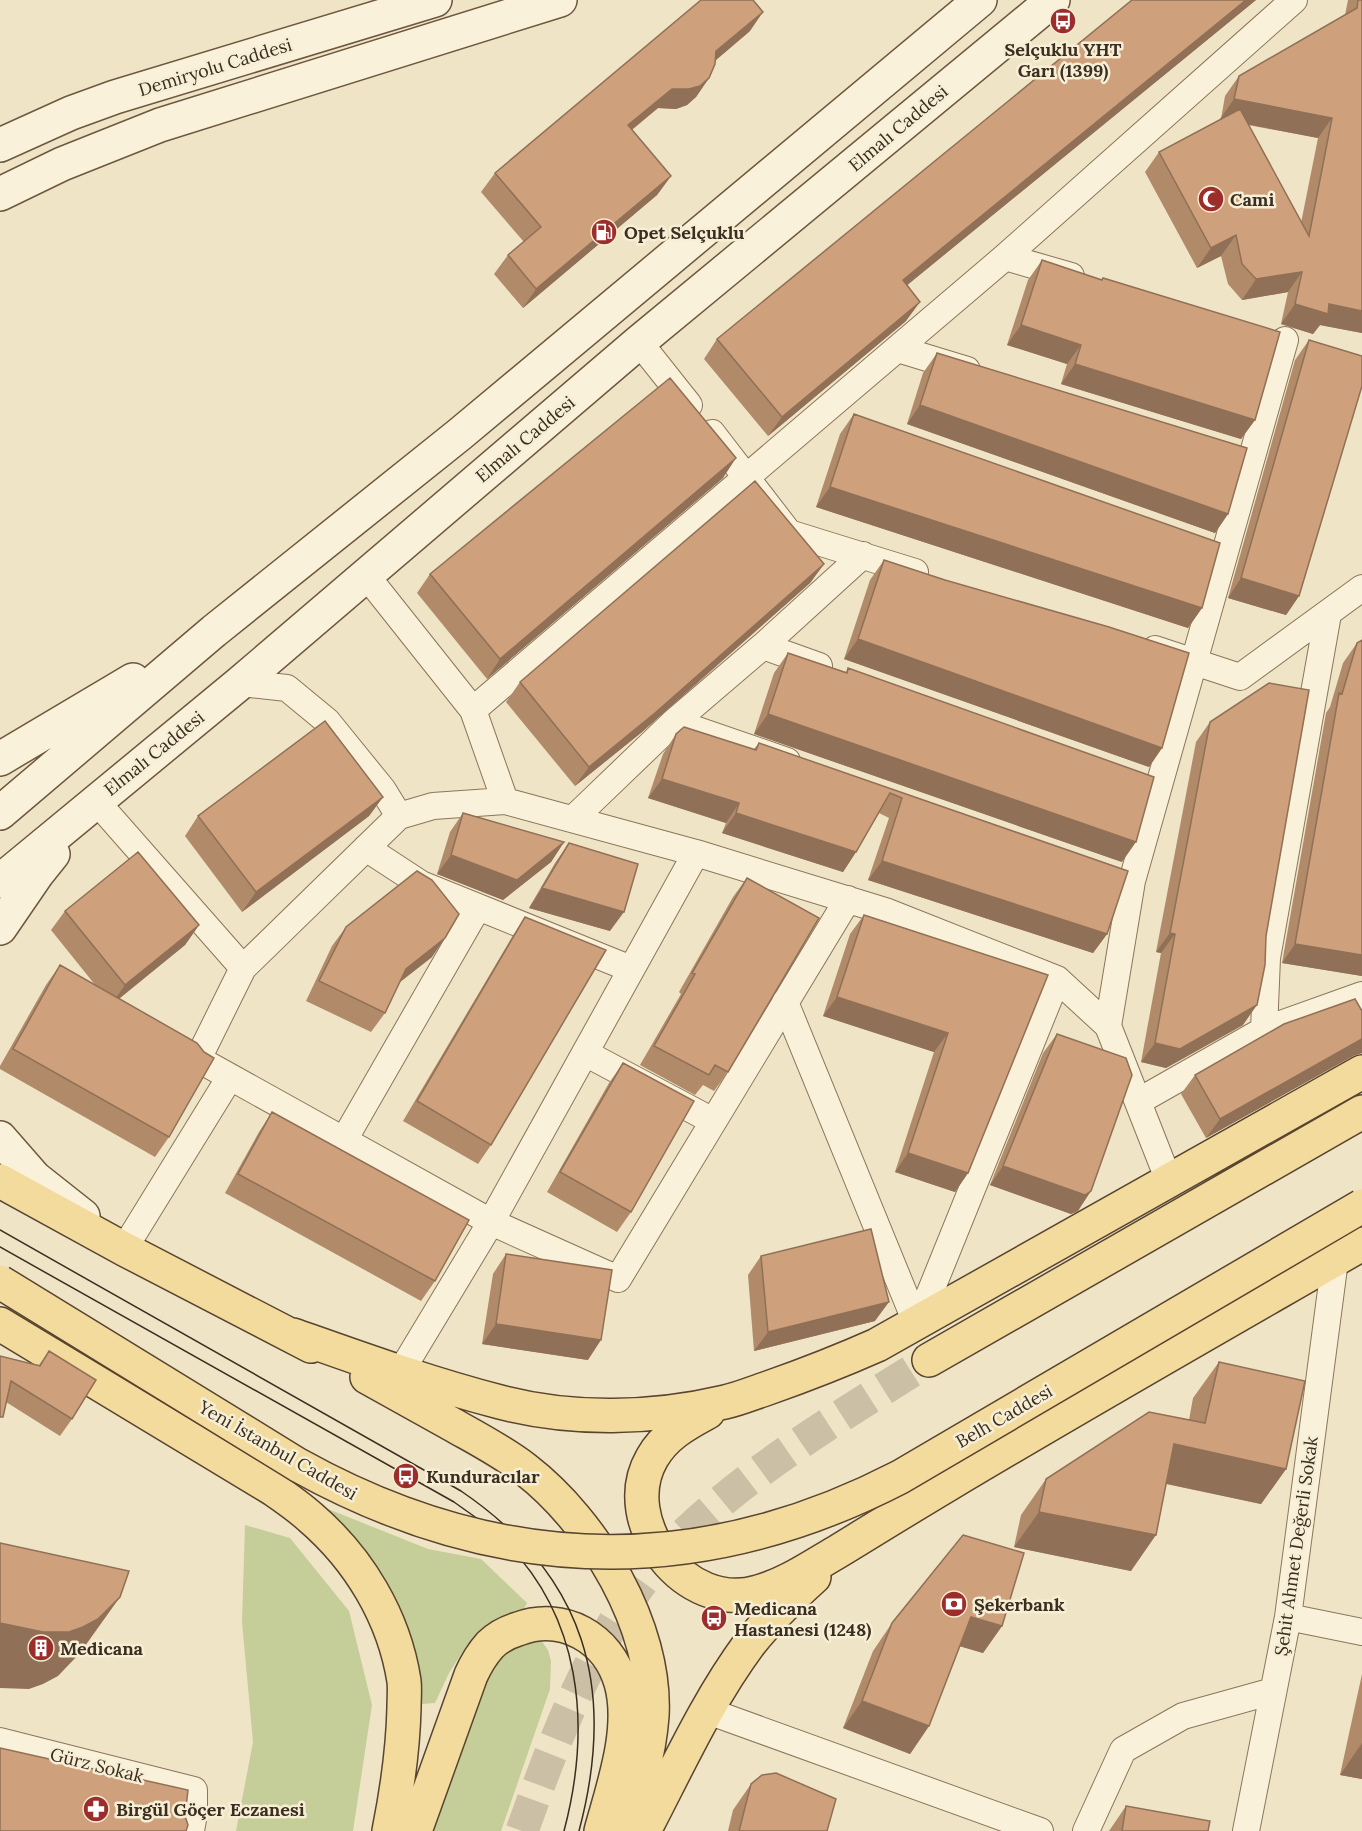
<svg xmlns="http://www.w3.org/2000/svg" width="1362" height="1831" font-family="Lora,serif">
<rect width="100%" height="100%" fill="#efe4c6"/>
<!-- green -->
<path fill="#c5ce99" d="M 328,1509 L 428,1549 L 481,1559 L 527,1603 L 524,1609 L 500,1617 L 491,1623 L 467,1645 L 449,1673 L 435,1703 L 422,1704 C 418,1622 387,1566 328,1509 Z
M 245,1525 L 290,1538 L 349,1611 L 372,1705 L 353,1831 L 236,1831 L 253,1742 L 242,1622 Z
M 541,1640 L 548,1650 L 551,1661 L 550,1689 L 501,1831 L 425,1831 L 497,1651 Z"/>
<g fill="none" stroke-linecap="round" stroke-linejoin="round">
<!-- primary-tunnel -->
<path stroke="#cbbfa5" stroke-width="33" stroke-dasharray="33 16" stroke-linecap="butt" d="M 522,1831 C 552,1748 582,1665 634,1593 C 641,1583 648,1573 656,1564 C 729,1481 837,1419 929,1360"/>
<defs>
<path id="street" d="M 1005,257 L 1071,276
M 639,342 L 689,405
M 898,349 L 967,370
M 712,433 L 789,533 L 915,572
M 365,574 L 473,710
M 1328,614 L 1267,958 L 1264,1030 L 1362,995
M 763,646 L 819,666
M 1155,649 L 1240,677 L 1362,588
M 240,683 L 287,688 L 327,721 L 383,790 L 399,816 L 433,806 L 505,801 L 696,853 L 888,912 L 1057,979 L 1108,1026 L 1169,1181
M 674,722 L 787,761
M 96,801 L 243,968 L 198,1059 L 491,1222 L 618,1279 L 848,899
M 505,801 L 473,710 L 1005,257 L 1294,0
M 573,819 L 674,722 L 763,646 L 863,555
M 366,848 L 421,884 L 478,907
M 243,968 L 399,816
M 785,1002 L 917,1325
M 1108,1026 L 1132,881 L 1285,340
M 585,1053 L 713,1121
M 1139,1101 L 1264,1030
M 344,1140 L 478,907 L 631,969
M 124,1249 L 230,1077
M 917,1325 L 1057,979
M 400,1373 L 491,1222 L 696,853
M 1288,1617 L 1362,1632
M 708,1711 L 1040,1831
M 0,1741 L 194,1790 L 194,1814 L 191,1831
M 1086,1831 L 1123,1750 L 1183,1716 L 1273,1691
M 1246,1831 L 1288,1617 L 1335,1260"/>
<path id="secondary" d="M 0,145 L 71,113 L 115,97 L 435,0
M 0,194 L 62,164 L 160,125 L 560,0
M 0,759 L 133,680
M 0,813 L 214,631 L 460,434 L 980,0
M 0,881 L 240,683 L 639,342 L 1053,0
M 0,928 L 37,874 L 53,854
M 0,1138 L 35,1178 L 83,1216"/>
<path id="primary" d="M 0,1181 L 124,1249 L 311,1346
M 0,1324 L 273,1489 C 286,1498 299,1507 310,1517 C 359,1559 394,1617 404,1681 C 405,1689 404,1699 404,1708 C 403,1749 397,1791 389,1831
M 293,1335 C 361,1359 430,1384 500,1402 C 572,1421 653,1419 725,1402 C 739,1399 753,1393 768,1388 C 805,1375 841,1361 877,1345 L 1362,1072
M 929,1360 L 1362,1112
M 367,1377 C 396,1393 425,1409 455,1426 C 478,1439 503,1452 525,1469 C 594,1522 657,1627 652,1716 C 649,1757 637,1794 623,1831
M 708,1412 C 686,1424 665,1435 652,1458 C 615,1522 686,1614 758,1592 C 787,1584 811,1567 837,1552 C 873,1530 910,1507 947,1485 C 1084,1403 1223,1324 1362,1244
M 415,1831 L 471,1675 C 476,1664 482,1654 490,1645 C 498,1637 508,1632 518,1629 C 563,1612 608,1638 621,1683 C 634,1729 613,1787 601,1831
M 644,1831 C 677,1768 707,1701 750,1643 C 769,1619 791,1598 814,1577"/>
</defs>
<!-- street casing -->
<use href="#street" stroke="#8b765b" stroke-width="28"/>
<!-- secondary casing -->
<use href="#secondary" stroke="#6d573e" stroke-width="36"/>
<!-- primary casing -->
<use href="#primary" stroke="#58442f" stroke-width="36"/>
<!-- street -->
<use href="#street" stroke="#f9f1d9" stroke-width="26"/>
<!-- secondary -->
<use href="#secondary" stroke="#f9f1d9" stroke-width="33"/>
<!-- primary -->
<use href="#primary" stroke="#f2db9d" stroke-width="33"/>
<!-- tram -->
<path stroke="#3b2d1f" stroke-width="1.5" d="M 0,1230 L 461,1491 C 586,1576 617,1688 579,1831
M 0,1247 L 454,1502 C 469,1513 485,1523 498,1535 C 582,1613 592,1725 564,1831"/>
<defs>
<path id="primary-bridge" d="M 0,1282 L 298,1465 C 496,1575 697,1582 900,1477 L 1362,1206"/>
</defs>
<!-- primary-bridge casing -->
<use href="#primary-bridge" stroke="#58442f" stroke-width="36" stroke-linecap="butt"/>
<!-- primary-bridge -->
<use href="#primary-bridge" stroke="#f2db9d" stroke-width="33"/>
</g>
<!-- wall -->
<path fill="#b18a6a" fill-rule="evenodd" d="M 1132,0 L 1256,0 L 907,285 L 906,321 L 768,436 L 704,359 L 717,339 Z
M 1348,0 L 1362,0 L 1362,333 L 1320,325 L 1313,334 L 1281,324 L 1288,292 L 1242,300 L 1228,284 L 1221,256 L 1197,268 L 1145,172 L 1159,152 L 1221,119 L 1225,96 L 1239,76 L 1345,15 ZM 1248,125 L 1318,138 L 1301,223 Z
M 750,31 L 716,60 L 709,78 L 696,97 L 687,105 L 676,109 L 658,108 L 632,130 L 671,176 L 657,195 L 523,308 L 494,274 L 508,255 L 524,242 L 481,192 L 495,173 Z
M 1042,260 L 1255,420 L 1241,439 L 1061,384 L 1067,364 L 1007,345 L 1028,280 Z
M 1309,340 L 1299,596 L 1286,615 L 1228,598 L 1295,360 Z
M 937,353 L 1228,514 L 1215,533 L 907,424 L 923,373 Z
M 854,414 L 1202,608 L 1188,628 L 816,507 L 840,434 Z
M 723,478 L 487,679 L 417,593 L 430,574 Z
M 884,560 L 1162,748 L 1149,767 L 844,659 L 870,580 Z
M 824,564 L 810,583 L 642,732 L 575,786 L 506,702 L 520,682 Z
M 1357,643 L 1362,976 L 1282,963 L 1326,713 L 1330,707 L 1343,663 Z
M 788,653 L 846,672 L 848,668 L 1122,862 L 754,734 L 774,673 Z
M 1210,722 L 1243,1025 L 1166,1068 L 1141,1062 L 1161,953 L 1156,952 L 1196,742 Z
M 676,734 L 754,749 L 759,743 L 1128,871 L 1107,934 L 1093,953 L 868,880 L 889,818 L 879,813 L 856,852 L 843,872 L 722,833 L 726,823 L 648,798 L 663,754 Z
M 383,797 L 369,816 L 242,912 L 185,836 L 198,816 Z
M 463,813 L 564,842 L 551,862 L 503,900 L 437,874 L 450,832 Z
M 569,843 L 610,931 L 529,908 L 555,863 Z
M 747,878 L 728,1072 L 714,1091 L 703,1085 L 695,1095 L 640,1065 L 681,994 L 679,992 L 733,897 Z
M 65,911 L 199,925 L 185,945 L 119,999 L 169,1137 L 155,1157 L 0,1069 L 0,1066 L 46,985 L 60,965 L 96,986 L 51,930 Z
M 864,915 L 1048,975 L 968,1173 L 955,1192 L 895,1172 L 934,1052 L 823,1016 L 850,934 Z
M 525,917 L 491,1145 L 478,1164 L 403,1121 L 512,937 Z
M 346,927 L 432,957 L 399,983 L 385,1013 L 371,1032 L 306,1001 L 332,946 Z
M 1362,1011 L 1362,1053 L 1353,1056 L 1206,1138 L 1181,1094 L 1195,1075 Z
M 1057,1034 L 1078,1211 L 1071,1214 L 990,1185 L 1043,1053 Z
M 623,1063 L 631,1212 L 617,1232 L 547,1192 L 609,1083 Z
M 272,1112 L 435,1281 L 421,1301 L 225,1193 L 259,1132 Z
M 506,1254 L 588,1360 L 482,1344 L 493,1274 Z
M 761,1256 L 875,1321 L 754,1351 L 748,1275 Z
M 49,1351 L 72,1419 L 60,1436 L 6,1402 L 0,1356 L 39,1365 Z
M 1219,1362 L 1286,1469 L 1261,1504 L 1166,1484 L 1131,1571 L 1014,1547 L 1021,1515 L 1046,1479 L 1189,1420 L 1193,1398 Z
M 892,1623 L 1002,1626 L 983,1653 L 960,1646 L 929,1726 L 910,1754 L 843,1728 L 873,1651 Z
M 1362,1674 L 1362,1779 L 1340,1775 Z
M 751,1784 L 827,1831 L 728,1831 L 733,1810 Z
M 1126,1806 L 1208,1831 L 1109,1831 Z"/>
<!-- shaded-wall -->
<path fill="#907056" d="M 1246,0 L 1256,0 L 889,300 L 903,280 Z
M 763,12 L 750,31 L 703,71 L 716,51 Z
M 709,78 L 696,97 L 687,105 L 676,109 L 658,108 L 614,144 L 628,125 L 672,89 Z
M 1234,99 L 1332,118 L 1318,138 L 1220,119 Z
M 671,176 L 657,195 L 523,308 L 536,289 Z
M 1236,235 L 1221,256 L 1197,268 L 1211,248 Z
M 1302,272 L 1288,292 L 1242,300 L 1256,279 Z
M 920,302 L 906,321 L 768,436 L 782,417 Z
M 1295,304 L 1329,304 L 1362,311 L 1362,333 L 1320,325 L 1313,334 L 1281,324 Z
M 1021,325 L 1081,345 L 1067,364 L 1007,345 Z
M 1075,364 L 1255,420 L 1241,439 L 1061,384 Z
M 920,405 L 1228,514 L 1215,533 L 907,424 Z
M 736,458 L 723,478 L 487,679 L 500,659 Z
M 830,487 L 1202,608 L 1188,628 L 816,507 Z
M 824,564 L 810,583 L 642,732 L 575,786 L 589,767 Z
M 1241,578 L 1299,596 L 1286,615 L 1228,598 Z
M 858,639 L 1162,748 L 1149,767 L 844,659 Z
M 768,714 L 1136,842 L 1122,862 L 754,734 Z
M 662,779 L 739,803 L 726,823 L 648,798 Z
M 383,797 L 369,816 L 242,912 L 256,892 Z
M 736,813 L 856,852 L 843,872 L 722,833 Z
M 564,842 L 551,862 L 503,900 L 437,874 L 451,855 Z
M 882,861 L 1107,934 L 1093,953 L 868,880 Z
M 542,888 L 624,912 L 610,931 L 529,908 Z
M 199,925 L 185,945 L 111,1005 L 125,985 Z
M 1170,933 L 1175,934 L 1161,953 L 1156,952 Z
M 445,938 L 432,957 L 392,988 L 406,969 Z
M 1295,944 L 1362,955 L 1362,976 L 1282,963 Z
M 837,997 L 948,1033 L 934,1052 L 823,1016 Z
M 1257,1005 L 1243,1025 L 1166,1068 L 1141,1062 L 1155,1043 Z
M 1362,1039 L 1362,1053 L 1353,1056 L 1206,1138 L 1220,1119 Z
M 908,1153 L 968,1173 L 955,1192 L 895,1172 Z
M 1003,1166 L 1091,1191 L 1078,1211 L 1071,1214 L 990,1185 Z
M 889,1302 L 875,1321 L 754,1351 L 768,1332 Z
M 496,1324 L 601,1340 L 588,1360 L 482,1344 Z
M 1174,1444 L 1286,1469 L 1261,1504 L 1149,1480 Z
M 1039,1512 L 1156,1535 L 1131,1571 L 1014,1547 Z
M 120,1597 L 80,1653 L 58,1676 L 43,1684 L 29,1689 L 0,1688 L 0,1623 Z
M 971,1617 L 1002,1626 L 983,1653 L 952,1644 Z
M 862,1701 L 929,1726 L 910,1754 L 843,1728 Z
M 1362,1743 L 1362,1779 L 1340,1775 Z"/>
<!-- building -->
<path fill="#cea07b" stroke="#907056" stroke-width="1.5" d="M 701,0 L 753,0 L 763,12 L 716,51 L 715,64 L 709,78 L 700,86 L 689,89 L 672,89 L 628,125 L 671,176 L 536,289 L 508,255 L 541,227 L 495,173 Z
M 1132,0 L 1246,0 L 903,280 L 920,302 L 782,417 L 717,339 Z
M 1358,0 L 1362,0 L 1362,311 L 1329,304 L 1328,314 L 1295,304 L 1302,272 L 1256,279 L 1242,264 L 1236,235 L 1211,248 L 1159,152 L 1240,109 L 1309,236 L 1332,118 L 1234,99 L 1239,76 L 1357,8 Z
M 1042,260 L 1102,280 L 1103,278 L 1280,332 L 1255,420 L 1075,364 L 1081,345 L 1021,325 Z
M 1309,340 L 1362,356 L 1362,386 L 1299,596 L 1241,578 Z
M 937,353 L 1247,448 L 1228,514 L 920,405 Z
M 670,378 L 736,458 L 500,659 L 430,574 Z
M 854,414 L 1220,543 L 1202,608 L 830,487 Z
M 755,481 L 824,564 L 655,713 L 589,767 L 520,682 Z
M 884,560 L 945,580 L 1109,627 L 1189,653 L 1162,748 L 858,639 Z
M 1362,640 L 1362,955 L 1295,944 L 1339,693 L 1342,694 L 1357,643 Z
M 788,653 L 847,673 L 848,668 L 1154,777 L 1136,842 L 768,714 Z
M 1269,683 L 1309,690 L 1266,936 L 1265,965 L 1257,1005 L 1180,1049 L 1155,1043 L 1175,934 L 1170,933 L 1210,722 Z
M 325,721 L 383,797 L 256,892 L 198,816 Z
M 684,727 L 756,750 L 759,743 L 1128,871 L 1107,934 L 882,861 L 902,798 L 890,793 L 856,852 L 736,813 L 739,803 L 662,779 L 676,734 Z
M 463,813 L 564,842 L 517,880 L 451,855 Z
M 569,843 L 638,864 L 624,912 L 542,888 Z
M 138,852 L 199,925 L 125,985 L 65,911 Z
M 417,871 L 432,880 L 459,914 L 445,938 L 406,969 L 385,1013 L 319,981 L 346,927 Z
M 747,878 L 819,918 L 728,1072 L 715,1065 L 709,1075 L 654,1046 L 695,974 L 692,973 Z
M 864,915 L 1048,975 L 968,1173 L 908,1153 L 948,1033 L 837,997 Z
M 525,917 L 606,950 L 491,1145 L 417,1101 Z
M 60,965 L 197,1043 L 204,1052 L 214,1058 L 169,1137 L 13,1049 Z
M 1355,999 L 1362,1011 L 1362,1039 L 1220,1119 L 1195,1075 L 1284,1024 Z
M 1057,1034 L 1126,1058 L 1132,1075 L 1091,1191 L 1085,1195 L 1003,1166 Z
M 623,1063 L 694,1101 L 631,1212 L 560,1172 Z
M 272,1112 L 469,1220 L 435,1281 L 238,1174 Z
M 871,1229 L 889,1302 L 768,1332 L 761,1256 Z
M 506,1254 L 612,1270 L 601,1340 L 496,1324 Z
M 49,1351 L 96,1380 L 72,1419 L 11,1381 L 3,1417 L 0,1417 L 0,1356 L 40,1366 Z
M 1219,1362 L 1305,1381 L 1286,1469 L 1174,1444 L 1156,1535 L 1039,1512 L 1046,1479 L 1149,1412 L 1205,1423 Z
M 963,1535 L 1024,1553 L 1002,1626 L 971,1617 L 929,1726 L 862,1701 L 892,1623 Z
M 0,1543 L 129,1571 L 120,1597 L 98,1619 L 83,1627 L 69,1632 L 43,1632 L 0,1623 Z
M 0,1748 L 188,1790 L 185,1816 L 188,1825 L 186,1831 L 0,1831 Z
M 776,1773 L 836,1799 L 827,1831 L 739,1831 L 751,1784 L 762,1775 Z
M 1126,1806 L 1210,1821 L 1208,1831 L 1122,1831 Z"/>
<!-- icons -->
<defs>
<symbol id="bus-disc" viewBox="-11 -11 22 22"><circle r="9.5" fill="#9b2d2a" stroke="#f6eed5"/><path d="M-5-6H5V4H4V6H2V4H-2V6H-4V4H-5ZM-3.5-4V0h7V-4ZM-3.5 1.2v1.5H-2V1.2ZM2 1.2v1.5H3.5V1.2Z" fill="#fff"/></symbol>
<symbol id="mosque-disc" viewBox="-11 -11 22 22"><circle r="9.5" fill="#9b2d2a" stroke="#f6eed5"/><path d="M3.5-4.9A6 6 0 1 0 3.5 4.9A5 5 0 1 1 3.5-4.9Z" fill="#fff"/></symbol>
<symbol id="fuel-disc" viewBox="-11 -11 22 22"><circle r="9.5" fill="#9b2d2a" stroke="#f6eed5"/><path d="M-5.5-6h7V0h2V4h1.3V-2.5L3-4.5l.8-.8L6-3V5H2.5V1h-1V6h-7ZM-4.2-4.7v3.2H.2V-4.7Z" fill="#fff"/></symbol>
<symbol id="bank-disc" viewBox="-11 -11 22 22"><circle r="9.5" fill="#9b2d2a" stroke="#f6eed5"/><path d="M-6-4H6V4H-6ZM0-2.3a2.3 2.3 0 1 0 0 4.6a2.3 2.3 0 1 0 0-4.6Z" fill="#fff"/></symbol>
<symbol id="building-disc" viewBox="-11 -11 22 22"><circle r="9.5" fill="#9b2d2a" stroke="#f6eed5"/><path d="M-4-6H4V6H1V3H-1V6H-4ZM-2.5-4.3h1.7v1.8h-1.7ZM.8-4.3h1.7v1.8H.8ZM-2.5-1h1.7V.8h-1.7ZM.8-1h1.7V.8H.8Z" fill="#fff"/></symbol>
<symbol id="pharmacy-disc" viewBox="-11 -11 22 22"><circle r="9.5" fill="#9b2d2a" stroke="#f6eed5"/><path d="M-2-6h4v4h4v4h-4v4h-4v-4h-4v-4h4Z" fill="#fff"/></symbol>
</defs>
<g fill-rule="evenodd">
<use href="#bus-disc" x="1048" y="6" width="30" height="30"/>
<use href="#mosque-disc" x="1196" y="184" width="30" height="30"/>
<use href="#fuel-disc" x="589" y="217" width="30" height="30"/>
<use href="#bus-disc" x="391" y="1461" width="30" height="30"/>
<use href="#bank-disc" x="939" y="1589" width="30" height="30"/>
<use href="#bus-disc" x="699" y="1603" width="30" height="30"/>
<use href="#building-disc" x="26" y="1633" width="30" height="30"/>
<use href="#pharmacy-disc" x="81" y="1794" width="30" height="30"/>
</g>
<g text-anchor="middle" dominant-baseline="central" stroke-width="5" stroke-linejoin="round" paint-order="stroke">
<!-- poi labels -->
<g font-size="18" font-weight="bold" fill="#3b2d1f" stroke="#f6eed5" text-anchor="start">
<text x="1063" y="49" text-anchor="middle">Selçuklu YHT<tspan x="1063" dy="21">Garı (1399)</tspan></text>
<text x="1230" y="199">Cami</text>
<text x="624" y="232">Opet Selçuklu</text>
<text x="426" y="1476">Kunduracılar</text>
<text x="974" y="1604">Şekerbank</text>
<text x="734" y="1608">Medicana<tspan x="734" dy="21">Hastanesi (1248)</tspan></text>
<text x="60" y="1648">Medicana</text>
<text x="116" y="1809">Birgül Göçer Eczanesi</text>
</g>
<!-- street labels -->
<g font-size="18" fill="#3b2d1f" stroke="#f6eed5">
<text transform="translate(215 67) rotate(-17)">Demiryolu Caddesi</text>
<text transform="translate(898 128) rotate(-40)">Elmalı Caddesi</text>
<text transform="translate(525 439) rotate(-40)">Elmalı Caddesi</text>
<text transform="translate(154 753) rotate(-39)">Elmalı Caddesi</text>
<text transform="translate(1004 1416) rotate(-30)">Belh Caddesi</text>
<text transform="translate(278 1450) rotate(30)">Yeni İstanbul Caddesi</text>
<text transform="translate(1296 1546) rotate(-82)">Şehit Ahmet Değerli Sokak</text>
<text transform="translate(97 1765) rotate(14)">Gürz Sokak</text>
</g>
</g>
</svg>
